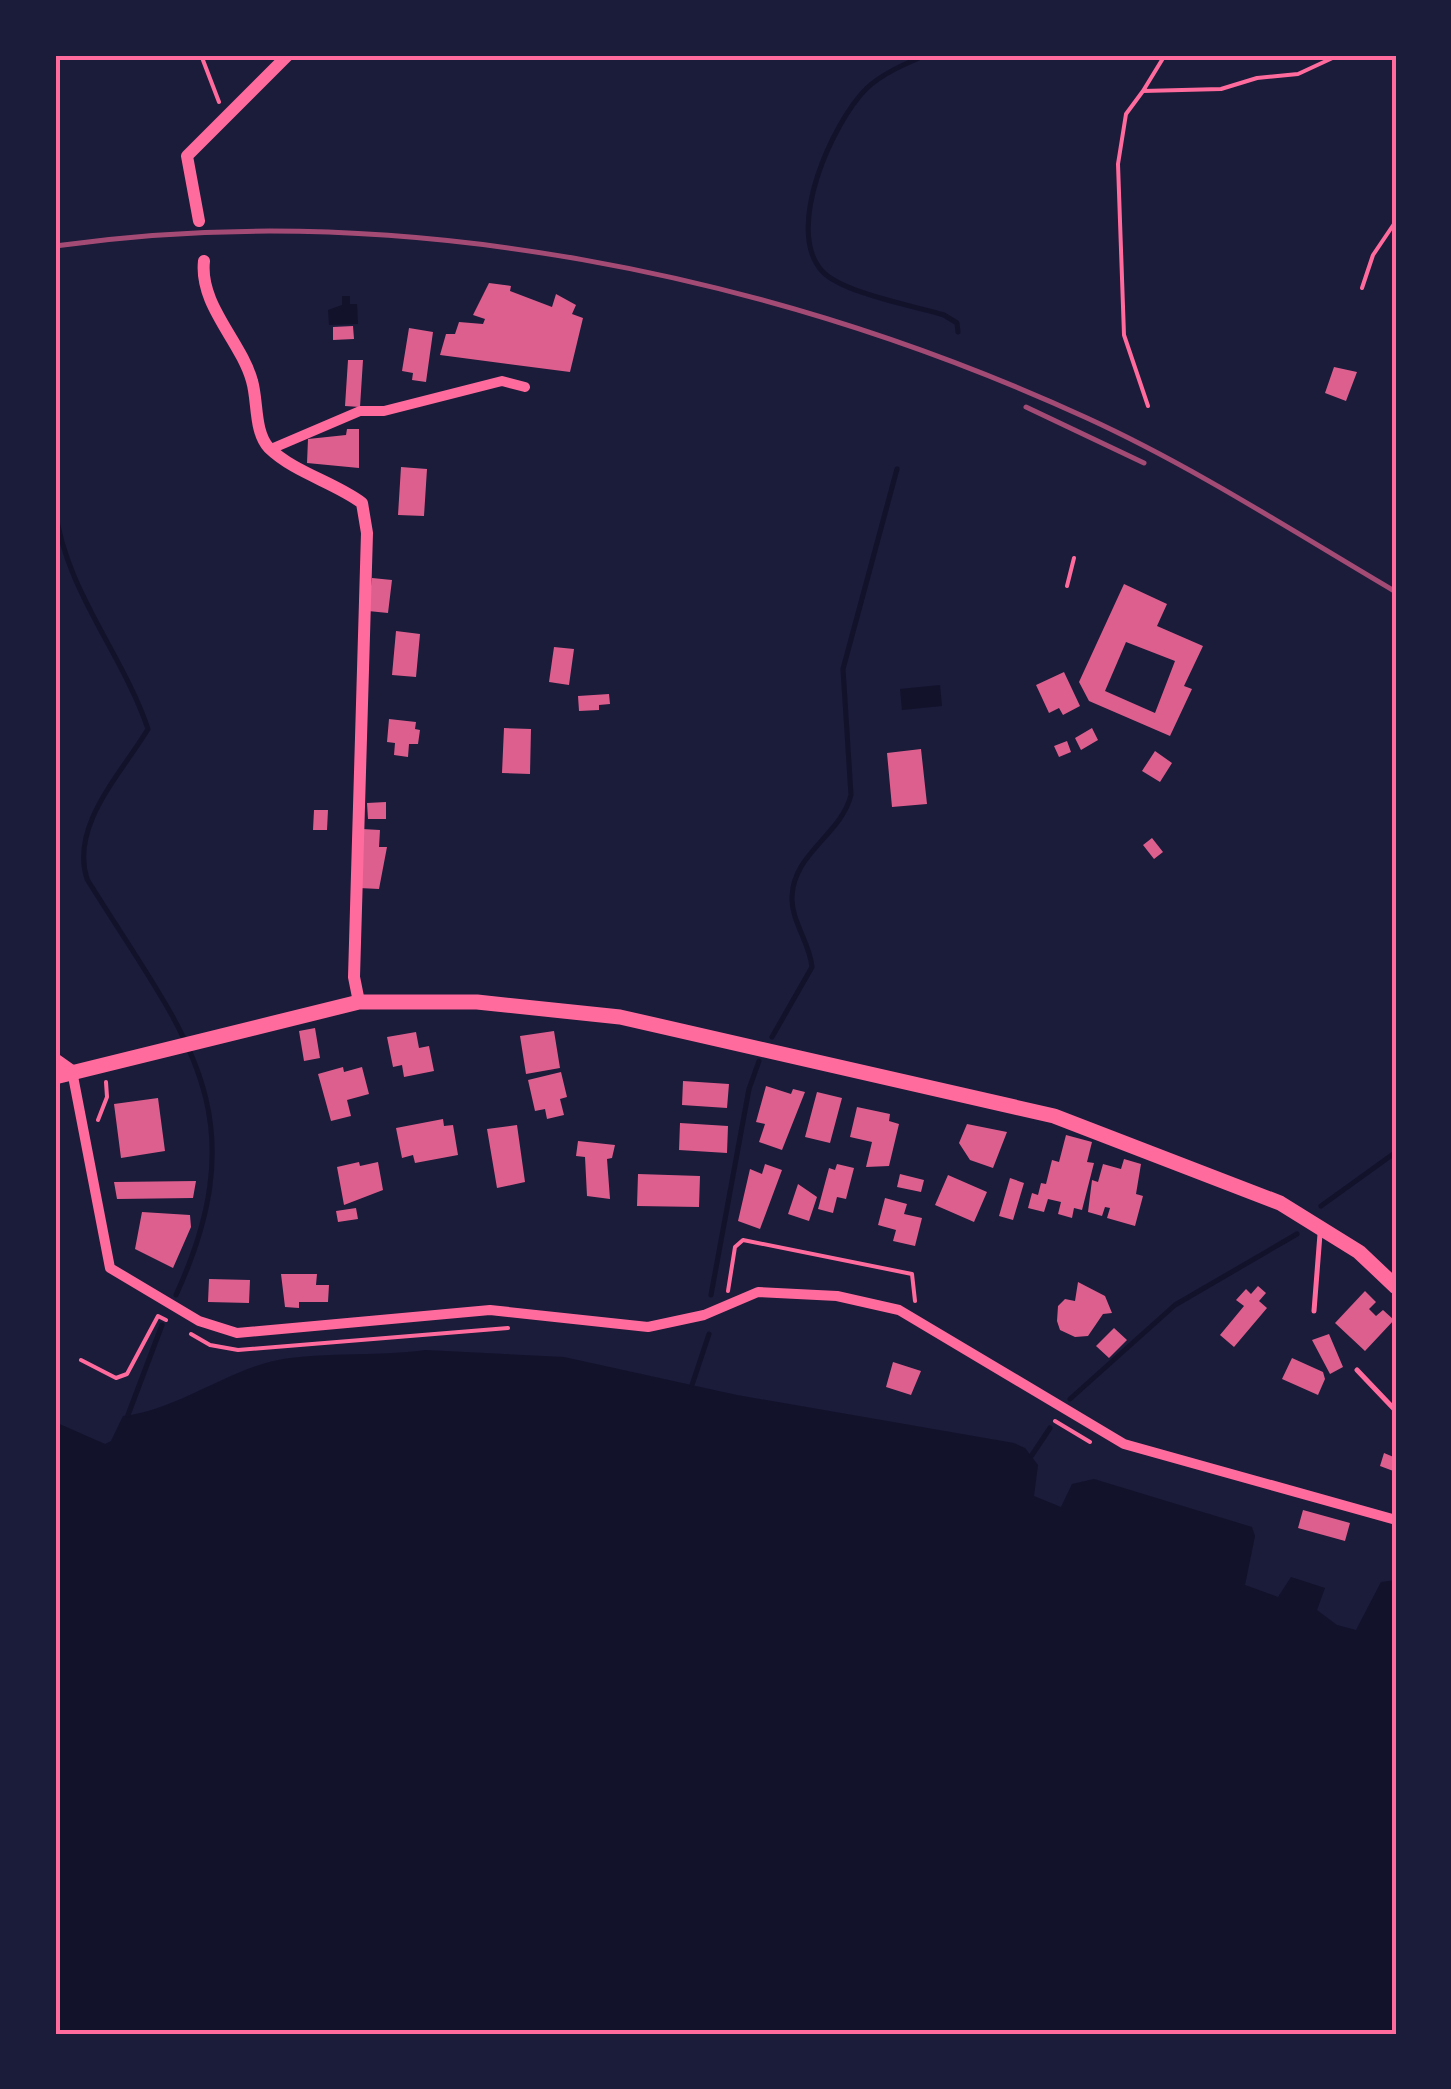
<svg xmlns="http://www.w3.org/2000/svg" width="1451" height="2089" font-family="Jost,sans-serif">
<rect width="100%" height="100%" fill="#1b1b3a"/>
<!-- water -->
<path fill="#12122b" d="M 342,296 L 350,296 L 350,304 L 357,304 L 358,324 L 329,325 L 328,310 L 342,305 Z
M 940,685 L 942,706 L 902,710 L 900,689 Z
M 425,1350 L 564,1357 L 737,1395 L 1014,1443 L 1025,1448 L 1038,1465 L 1034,1496 L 1061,1507 L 1072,1484 L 1094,1479 L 1252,1527 L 1255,1536 L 1245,1585 L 1278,1597 L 1291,1577 L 1325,1588 L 1317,1610 L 1337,1625 L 1356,1630 L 1381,1582 L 1396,1580 L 1396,2034 L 55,2034 L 55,1422 L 105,1444 L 111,1441 L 123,1416 C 175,1410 218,1376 269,1362 C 312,1351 378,1357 425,1350 Z"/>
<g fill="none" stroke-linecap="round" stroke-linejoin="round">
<!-- stream -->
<path stroke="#12122b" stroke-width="5" d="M 926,55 C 907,63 881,74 866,89 C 833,122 784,229 822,271 C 842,293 914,306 944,315 L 957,323 L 958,332
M 55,508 C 65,590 123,654 148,729 C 121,774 70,825 87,879 C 182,1033 261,1109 176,1295
M 772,1037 L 812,967 C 810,943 791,921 792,897 C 793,853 841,835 851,795 L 843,669 L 897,469
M 1321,1206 L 1396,1152
M 711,1295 L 749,1089 L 759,1061
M 692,1385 L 709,1334
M 1070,1399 L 1175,1305 L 1297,1234
M 128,1415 L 162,1325
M 1032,1455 L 1050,1428"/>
</g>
<!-- building -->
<path fill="#dd5f8e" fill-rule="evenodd" d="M 489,283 L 511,286 L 510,291 L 552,307 L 556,294 L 576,305 L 572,314 L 583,318 L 570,372 L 440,355 L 446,334 L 455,334 L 459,322 L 483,324 L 485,319 L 473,315 Z
M 353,326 L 354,339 L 333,340 L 333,327 Z
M 409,328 L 433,332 L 426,382 L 412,380 L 413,373 L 402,371 Z
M 348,360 L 363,360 L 360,407 L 345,406 Z
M 1334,367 L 1357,372 L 1346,401 L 1325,393 Z
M 347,429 L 359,429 L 359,468 L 307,463 L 308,439 L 346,435 Z
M 401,467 L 427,469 L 424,516 L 398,515 Z
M 372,578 L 392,580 L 388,613 L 368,611 Z
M 1124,584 L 1167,604 L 1157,626 L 1203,646 L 1184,686 L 1192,689 L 1170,736 L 1089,701 L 1079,682 ZM 1126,642 L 1175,661 L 1155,713 L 1105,691 Z
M 396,631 L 420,634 L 416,677 L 392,675 Z
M 554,647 L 574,649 L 569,685 L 549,682 Z
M 1064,672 L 1080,706 L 1063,715 L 1059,708 L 1049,713 L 1036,685 Z
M 609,694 L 610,704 L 599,705 L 599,710 L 579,711 L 578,696 Z
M 389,719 L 416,722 L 415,729 L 420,730 L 418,744 L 409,744 L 408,757 L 394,755 L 395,743 L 387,742 Z
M 504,728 L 531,729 L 530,774 L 502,773 Z
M 1092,728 L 1098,740 L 1081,750 L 1075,738 Z
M 1067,741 L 1071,752 L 1059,757 L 1054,746 Z
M 921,749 L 927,804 L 892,807 L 887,753 Z
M 1155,751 L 1172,763 L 1160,782 L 1142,771 Z
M 386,802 L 386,819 L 368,819 L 367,803 Z
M 314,810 L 328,810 L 327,830 L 313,830 Z
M 362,829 L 380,830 L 379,847 L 387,847 L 379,889 L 359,888 Z
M 1152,838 L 1163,852 L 1154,859 L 1143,845 Z
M 315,1028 L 320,1058 L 304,1061 L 299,1031 Z
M 554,1031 L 560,1068 L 526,1074 L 520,1036 Z
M 416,1032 L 419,1048 L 429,1046 L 434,1071 L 404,1077 L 402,1065 L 393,1067 L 387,1037 Z
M 343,1067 L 344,1072 L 362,1067 L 369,1094 L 347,1100 L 351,1116 L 331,1121 L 318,1074 Z
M 561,1072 L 567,1097 L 560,1099 L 564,1115 L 547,1119 L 545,1109 L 535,1111 L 528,1080 Z
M 683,1081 L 729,1084 L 727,1108 L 682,1105 Z
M 766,1086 L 791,1094 L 793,1089 L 805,1092 L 782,1150 L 759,1142 L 765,1124 L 756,1122 Z
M 817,1092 L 842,1098 L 830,1143 L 805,1137 Z
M 158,1098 L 165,1151 L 121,1158 L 114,1104 Z
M 857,1107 L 890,1114 L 889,1121 L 899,1124 L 889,1166 L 866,1167 L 872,1142 L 850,1137 Z
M 443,1119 L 444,1126 L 453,1125 L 458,1155 L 415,1163 L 413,1155 L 402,1158 L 396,1128 Z
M 680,1123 L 728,1126 L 727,1153 L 679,1150 Z
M 967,1124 L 1007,1132 L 993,1168 L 970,1160 L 959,1143 Z
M 517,1125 L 525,1182 L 497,1188 L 487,1129 Z
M 1066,1135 L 1092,1142 L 1087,1162 L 1094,1163 L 1082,1210 L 1074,1208 L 1072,1218 L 1058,1214 L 1061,1202 L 1048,1199 L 1044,1212 L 1028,1208 L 1032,1193 L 1038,1195 L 1041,1183 L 1046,1184 L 1052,1160 L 1059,1162 Z
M 578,1141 L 615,1145 L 612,1158 L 607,1159 L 610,1199 L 587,1196 L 585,1157 L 576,1156 Z
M 1124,1159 L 1141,1164 L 1136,1194 L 1143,1196 L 1135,1226 L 1107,1218 L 1110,1208 L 1105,1207 L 1102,1216 L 1088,1212 L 1092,1180 L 1098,1182 L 1103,1164 L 1121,1169 Z
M 359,1162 L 360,1166 L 378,1162 L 383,1190 L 344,1205 L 337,1167 Z
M 765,1164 L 782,1170 L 760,1229 L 738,1221 L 750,1169 L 762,1174 Z
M 837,1164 L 854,1168 L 846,1199 L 837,1197 L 833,1213 L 818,1209 L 829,1168 L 835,1170 Z
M 638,1174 L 700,1176 L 699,1207 L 637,1206 Z
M 900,1174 L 924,1180 L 921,1192 L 897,1187 Z
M 948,1175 L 987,1192 L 974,1222 L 935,1205 Z
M 1010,1178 L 1024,1183 L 1013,1220 L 999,1216 Z
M 196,1181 L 193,1198 L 117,1199 L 114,1182 Z
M 798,1184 L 817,1197 L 809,1221 L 788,1214 Z
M 885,1198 L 907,1204 L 904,1214 L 922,1218 L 915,1246 L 893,1241 L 896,1230 L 878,1225 Z
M 356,1208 L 358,1219 L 338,1222 L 336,1211 Z
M 142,1212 L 190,1215 L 191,1227 L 173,1268 L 135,1249 Z
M 281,1274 L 317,1274 L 316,1285 L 329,1285 L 328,1302 L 299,1302 L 299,1308 L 285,1307 Z
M 209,1279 L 250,1280 L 249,1303 L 208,1302 Z
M 1078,1282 L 1105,1296 L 1112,1313 L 1103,1314 L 1088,1336 L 1075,1337 L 1060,1330 L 1057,1321 L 1058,1306 L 1065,1299 L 1075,1301 Z
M 1258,1286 L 1266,1293 L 1259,1301 L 1267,1308 L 1234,1347 L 1220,1335 L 1244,1306 L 1236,1300 L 1246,1289 L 1251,1294 Z
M 1365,1291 L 1376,1302 L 1369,1309 L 1376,1316 L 1383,1310 L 1394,1320 L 1365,1351 L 1335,1323 Z
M 1114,1328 L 1127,1340 L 1109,1358 L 1096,1346 Z
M 1329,1334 L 1343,1367 L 1330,1374 L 1312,1340 Z
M 1292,1358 L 1323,1372 L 1325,1379 L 1318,1395 L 1282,1379 Z
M 893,1362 L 921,1371 L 911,1395 L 886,1387 Z
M 1384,1453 L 1396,1458 L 1396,1472 L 1380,1466 Z
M 1303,1510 L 1350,1523 L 1345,1541 L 1298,1528 Z"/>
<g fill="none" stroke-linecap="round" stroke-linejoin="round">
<!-- path -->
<path stroke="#ff6b9d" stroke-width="4" d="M 201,55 L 219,102
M 1143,91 L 1165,55
M 1362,288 L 1373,255 L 1396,221
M 1148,406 L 1124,335 L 1118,164 L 1126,114 L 1143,91 L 1221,89 L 1257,78 L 1298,74 L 1339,55
M 1067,586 L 1074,558
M 98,1120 L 107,1097 L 106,1082
M 728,1291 L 735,1247 L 743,1240 L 912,1274 L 915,1301
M 191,1334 L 210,1345 L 238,1350 L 508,1328
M 81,1360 L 116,1378 L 127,1374 L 158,1316 L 166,1320
M 1055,1421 L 1090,1442"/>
<!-- service -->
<path stroke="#ff6b9d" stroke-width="5" d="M 1314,1311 L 1320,1234
M 1357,1370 L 1396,1411"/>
<!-- minor -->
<path stroke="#ff6b9d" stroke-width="10" d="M 271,449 L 360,411 L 384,411 L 502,381 L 525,387
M 72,1071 L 110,1268 L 199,1321 L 237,1333 L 490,1310 L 648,1327 L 704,1315 L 758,1292 L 837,1296 L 899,1310 L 1124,1444 L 1396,1520"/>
<!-- tertiary -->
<path stroke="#ff6b9d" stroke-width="12" d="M 199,221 L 187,156 L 288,55
M 204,261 C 199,305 241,341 252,381 C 258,401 254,432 269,448 C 295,473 334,482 362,503 L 367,533 L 354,977 L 359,1002
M 55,1059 L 72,1071"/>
<!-- secondary -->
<path stroke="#ff6b9d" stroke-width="15" d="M 55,1077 L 359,1002 L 477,1002 L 620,1017 L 1054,1116 L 1280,1203 L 1359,1252 L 1396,1287"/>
<!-- rail -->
<path stroke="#a44b75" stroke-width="5" d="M 55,246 C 399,197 773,274 1087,418 C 1194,467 1294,532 1396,592
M 1026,407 L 1144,463"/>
</g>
<!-- border -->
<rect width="1451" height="2089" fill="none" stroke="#1b1b3a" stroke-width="115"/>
<rect x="58" y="58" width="1336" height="1974" fill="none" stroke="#ff6b9d" stroke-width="4"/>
</svg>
